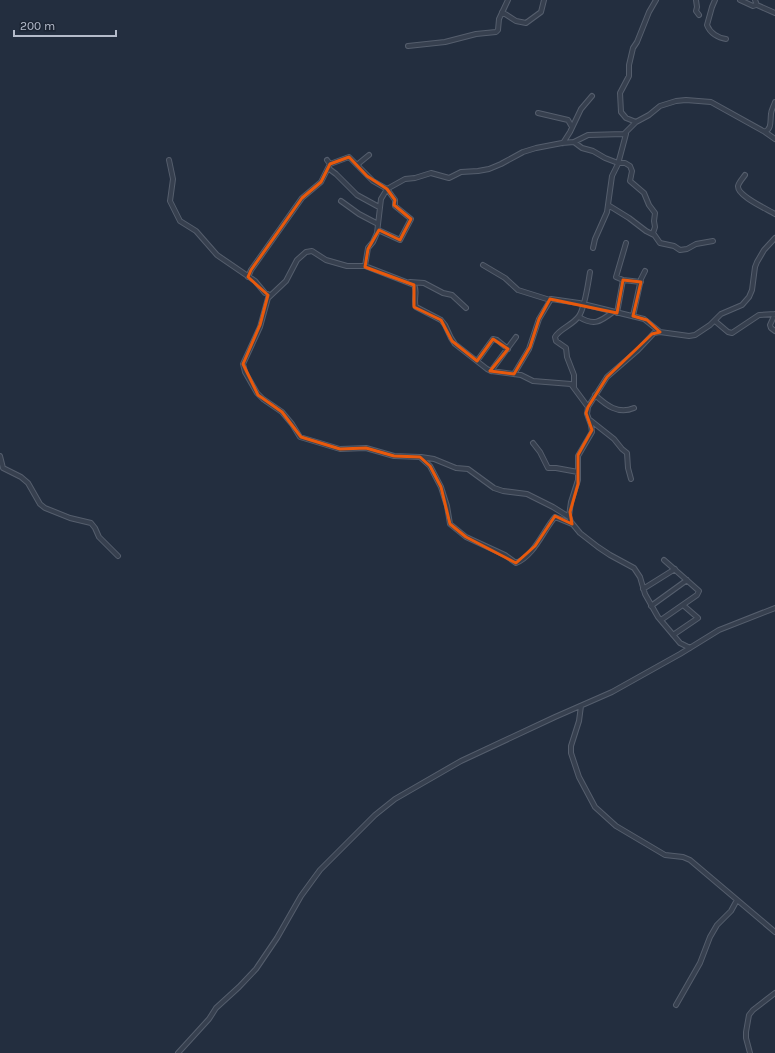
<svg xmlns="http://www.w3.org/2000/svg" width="775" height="1053" font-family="Karla,sans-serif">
<rect width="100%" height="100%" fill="#232e3f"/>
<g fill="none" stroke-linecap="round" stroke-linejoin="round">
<defs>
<path id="minor" d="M 696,0 L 697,7 L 696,11 L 699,15
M 715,0 L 712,7 L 707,25 C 710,33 718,38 726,39
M 740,0 L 753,6 L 756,5
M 755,0 L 757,5 L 775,13
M 502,12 L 516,21 L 526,23 L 541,12 L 544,0
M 408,46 L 445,42 L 476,34 L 496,32 L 498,30 L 499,19 L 508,0
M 538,113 L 568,120 L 572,127
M 636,122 L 626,118 L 621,112 L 620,93 L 629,76 L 629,65 L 633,48 L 637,42 L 649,12 L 656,0
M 765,132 L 775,139
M 574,142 L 582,148 L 593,151 L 605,158 L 618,163 L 625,163 L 630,166 L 632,171 L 630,181 L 644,193 L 649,205 L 655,213 L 654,221 L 655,227 L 653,233 L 660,243 L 674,246 L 680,250 L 687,249 L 696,244 L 713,241
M 563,143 L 570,132 L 581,109 L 592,96
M 369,155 L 358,164 L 359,167 L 373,181 L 387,189 L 395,200 L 395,206 L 411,219 L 400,240 L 378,230
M 169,160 L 173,179 L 170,201 L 180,221 L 196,231 L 217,255 L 255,281 L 265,293 L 270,295
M 327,160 L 330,164 L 349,157 L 358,166
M 328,168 L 336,174 L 357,195 L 379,207
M 745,175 C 743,178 739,182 738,186 C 737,196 767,209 775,214
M 341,201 L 359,214 L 378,224
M 608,205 L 629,218 L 646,231 L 654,235
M 626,243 L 616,277 L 623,280 L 641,282
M 593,248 L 595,239 L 607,212 L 612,176 L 618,164 L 626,134
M 483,265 L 505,278 L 518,290 L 550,300
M 365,266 L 368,248 L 373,242 L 377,233 L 381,199 L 387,189 L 405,179 L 415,178 L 431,173 L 449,178 L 461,172 L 478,171 L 489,169 L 501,164 L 523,152 L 536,148 L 562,143 L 574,142 L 588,135 L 624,134 L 636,122 L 649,115 L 660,106 L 676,101 L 686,100 L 711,102 L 765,132 C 772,128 770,122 771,114 C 771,110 774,106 775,102
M 248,277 L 251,270 L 302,198 L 321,182 L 330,164
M 410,282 L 424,283 L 443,293 L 452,295 L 466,308
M 617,313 L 623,280
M 775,314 L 770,325 L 771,328 L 775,331
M 633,316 L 641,279 L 645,271
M 579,317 C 594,326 600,322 613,312
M 715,321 L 728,332 L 732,333 L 759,315 L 775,314
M 477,361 L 493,339 L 497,340 L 508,349
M 491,371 L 516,337
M 514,374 L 529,349 L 539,319 L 551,299 L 579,303 L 644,319 L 659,331
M 574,387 L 574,375 L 567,357 L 566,348 L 556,341 L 555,337 C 559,329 573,325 579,316 C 585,307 588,284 590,272
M 595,395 C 606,405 618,415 634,408
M 590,420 L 614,439 L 622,449 L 627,453 L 628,468 L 631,479
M 533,443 L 540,452 L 548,468 L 556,468 L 578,472
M 0,456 L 3,468 L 21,477 L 28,483 L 40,504 L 45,508 L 70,518 L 91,523 L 95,528 L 99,537 L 118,556
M 421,457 L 434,459 L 456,468 L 468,469 L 494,488 L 503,491 L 527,494 L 553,507 L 569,517
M 572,524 L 555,517 C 543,531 534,556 516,563 L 505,555 L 466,537 L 450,524 L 447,506 L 441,487 L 430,466 L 420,457 L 394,456 L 366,448 L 340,449 L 300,437 L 292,424 L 282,412 L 263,399 L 257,393 L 245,372 L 243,364 L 260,327 L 268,298 L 286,281 L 297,260 L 306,252 L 312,251 L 326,260 L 347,266 L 365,266 L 414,285 C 418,291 413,300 416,307 L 441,320 L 445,325 L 451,338 L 455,344 L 487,369 L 491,371 L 521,375 L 533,381 L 571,384 L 588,407
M 643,589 L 675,569
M 651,606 L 687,580
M 661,620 L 697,595 L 699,591 L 664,560
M 673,635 L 698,618 L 683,605
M 690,648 L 680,643 L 658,617 L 645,594 L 640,577 L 634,568 L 610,555 L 598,547 L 580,533 L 571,522 L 569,516 L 571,502 L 578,480 L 578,456 L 592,432 L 591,425 L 587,414 L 588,407 L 607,377 L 638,350 L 654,333 L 660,332 L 689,336 L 695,335 L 710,325 L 721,314 L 742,305 L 749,297 L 752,290 L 755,267 L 757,262 L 764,250 L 775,238
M 581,706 L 579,721 L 571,746 L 571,753 L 579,777 L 595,807 L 616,826 L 665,855 L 683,857 L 690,860 L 775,932
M 676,1005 L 700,963 L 710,937 L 717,925 L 731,911 L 737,900
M 178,1053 L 209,1019 L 216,1008 L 239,987 L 256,969 L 277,938 L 301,896 L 320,870 L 375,815 L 395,799 L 461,761 L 555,717 L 612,692 L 680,654 L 719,630 L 775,608
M 750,1053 L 746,1038 L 746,1032 L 749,1015 L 753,1010 L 775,993"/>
</defs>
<!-- minor casing -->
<use href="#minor" stroke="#555e6d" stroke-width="6"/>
<!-- minor -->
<use href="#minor" stroke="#37404f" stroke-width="4"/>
</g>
<!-- marked area -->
<path fill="none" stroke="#e8590c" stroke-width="3" stroke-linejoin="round" d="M 349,157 L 367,176 L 387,189 L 395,200 L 394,205 L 411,219 L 400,240 L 379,230 L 368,249 L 365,267 L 414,285 L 414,307 L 441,320 L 452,341 L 477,361 L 493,339 L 508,349 L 490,371 L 514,374 L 530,347 L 539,319 L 550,299 L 617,313 L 623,280 L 641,282 L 633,316 L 647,320 L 660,332 L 652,334 L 607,377 L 588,407 L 586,413 L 592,430 L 578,455 L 578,484 L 570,512 L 572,524 L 555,516 L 535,546 L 516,563 L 466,537 L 450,524 L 441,487 L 430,466 L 420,457 L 394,456 L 366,448 L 340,449 L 301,437 L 282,412 L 258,395 L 243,364 L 260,325 L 268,295 L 248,277 L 251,270 L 302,198 L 321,182 L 330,164 Z"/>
<!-- scale -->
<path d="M14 30v6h102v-6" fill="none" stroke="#b4bbca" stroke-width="2"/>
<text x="20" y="30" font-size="12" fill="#b4bbca" stroke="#1c2534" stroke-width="3" paint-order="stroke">200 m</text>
</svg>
